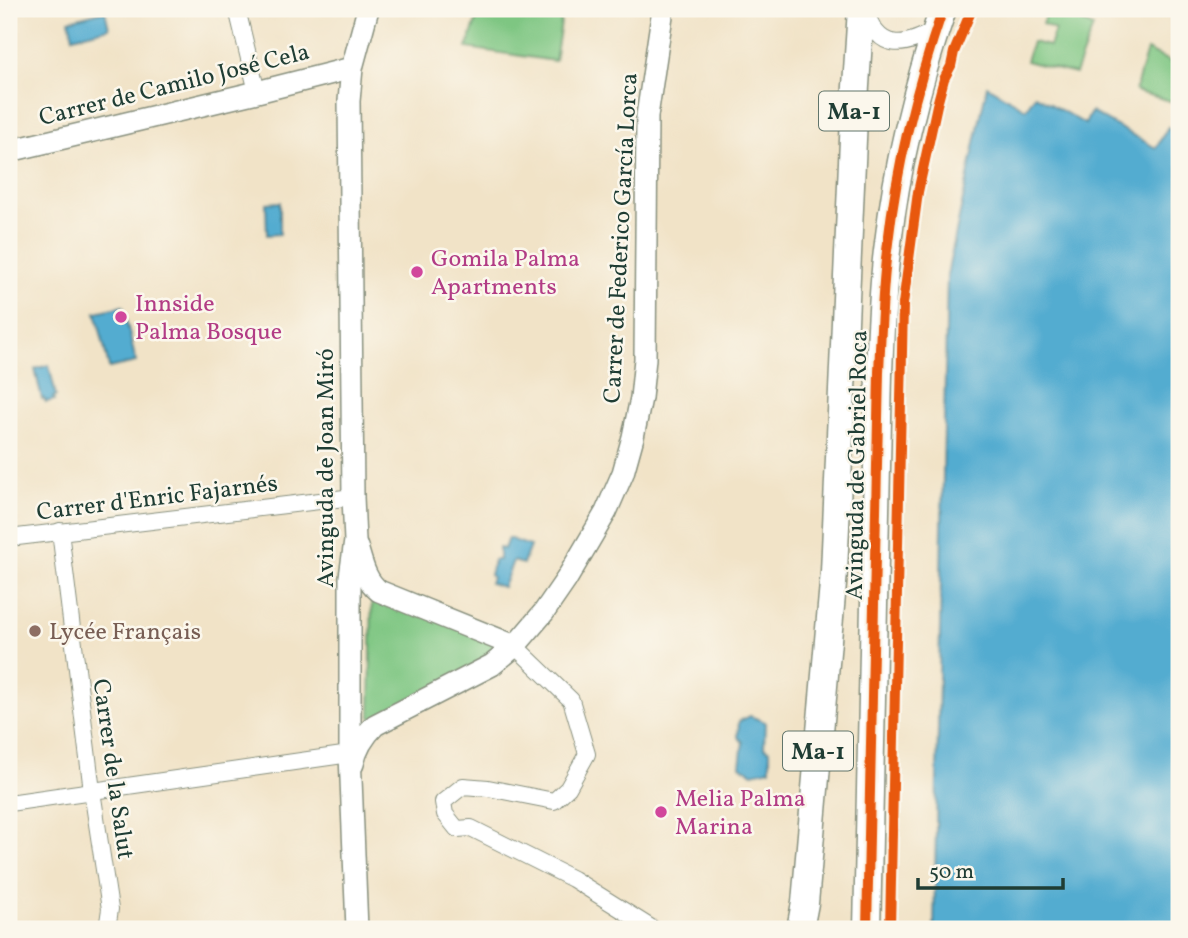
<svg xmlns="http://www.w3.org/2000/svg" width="1188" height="938" viewBox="0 0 1188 938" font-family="Vollkorn,serif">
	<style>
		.green { fill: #7ec682; stroke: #4e825b; stroke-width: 2 }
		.water { fill: #53acd0; stroke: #397482; stroke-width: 2 }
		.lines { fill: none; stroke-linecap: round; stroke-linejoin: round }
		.minor-casing { stroke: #88907e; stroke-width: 18 }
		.tertiary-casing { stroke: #88907e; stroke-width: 24 }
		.trunk-casing { stroke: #88907e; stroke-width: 29 }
		.minor { stroke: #fff; stroke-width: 16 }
		.tertiary { stroke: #fff; stroke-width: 21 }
		.trunk { stroke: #fff; stroke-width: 26 }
		.cycleway-casing { stroke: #fbf7ec; stroke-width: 15 }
		.cycleway { stroke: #e8590c; stroke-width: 10 }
		.hotel-dot { fill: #d1479c; stroke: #fbf7ec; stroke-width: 2.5 }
		.education-dot { fill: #8d6e63; stroke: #fbf7ec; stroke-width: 2.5 }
		.labels { text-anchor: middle; stroke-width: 5; stroke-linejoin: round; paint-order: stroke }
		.shield { fill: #fbf7ec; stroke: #61756b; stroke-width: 2 }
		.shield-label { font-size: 23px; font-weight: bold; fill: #1f3d34 }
		.street-label { font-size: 24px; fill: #1f3d34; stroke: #fbf7ec }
		.hotel-label { font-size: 24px; fill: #b23c85; stroke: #fbf7ec; text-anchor: start }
		.education-label { font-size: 24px; fill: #785e54; stroke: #fbf7ec; text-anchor: start }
	</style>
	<rect width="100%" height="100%" fill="#fbf7ec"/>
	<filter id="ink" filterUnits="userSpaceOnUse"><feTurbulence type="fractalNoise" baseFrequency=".0143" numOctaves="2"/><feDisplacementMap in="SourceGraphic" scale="14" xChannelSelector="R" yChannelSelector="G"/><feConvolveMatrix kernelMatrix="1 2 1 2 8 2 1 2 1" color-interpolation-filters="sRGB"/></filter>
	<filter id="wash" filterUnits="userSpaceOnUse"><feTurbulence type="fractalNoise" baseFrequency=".00686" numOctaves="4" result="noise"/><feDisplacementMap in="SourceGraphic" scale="28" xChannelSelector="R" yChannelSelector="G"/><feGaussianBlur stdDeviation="1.57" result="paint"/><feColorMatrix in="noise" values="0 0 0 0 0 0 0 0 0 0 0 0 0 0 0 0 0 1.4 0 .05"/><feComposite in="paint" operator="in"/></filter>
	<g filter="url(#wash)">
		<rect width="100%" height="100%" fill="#f1e3c7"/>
		<g class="green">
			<polygon points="480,9 563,9 555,61 467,48"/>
			<polygon points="1048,9 1056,9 1093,27 1075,74 1026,61 1032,42 1049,46 1055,30 1042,24"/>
			<polygon points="1147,50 1179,66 1179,86 1174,102 1135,91"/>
			<polygon points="372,586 515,646 375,725 370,714"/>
		</g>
		<g class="water">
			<polygon points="105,11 109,28 73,37 69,20"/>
			<polygon points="987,86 1026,109 1035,95 1085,124 1091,112 1156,148 1168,127 1179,134 1179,929 934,929 947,275"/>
			<polygon points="280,202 280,234 267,235 266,203"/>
			<polygon points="123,306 136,362 109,368 96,312"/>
			<polygon points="49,365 56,396 53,397 54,400 46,402 44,399 42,399 35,369"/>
			<polygon points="508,538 530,546 523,564 513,561 503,587 490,583 492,577 490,575 494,560 499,560 499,548 504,549"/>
			<polygon points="750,716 765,722 764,747 770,751 770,769 753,773 740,766 743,742 738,737 739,721"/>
		</g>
	</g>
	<g filter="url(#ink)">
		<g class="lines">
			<defs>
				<g id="minor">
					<polyline points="237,9 257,92"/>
					<path d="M866 11C878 52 905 48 936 29"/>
					<polyline points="60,531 92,791 110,909 107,929"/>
					<polyline points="9,538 353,497"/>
					<polyline points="515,646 571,700 587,754 568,788 554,801 488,788 463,786 443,802 445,814 457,829 471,828 573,879 653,929"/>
					<polyline points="9,803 350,754"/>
				</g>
				<g id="tertiary">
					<polyline points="9,151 257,92 352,68"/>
					<path d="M357 547C362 563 365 580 379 591L515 646"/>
					<path d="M353 764C356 749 364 736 375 725L492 665 515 646 544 612 566 580 606 512 623 473 633 437 641 398 645 359 647 116 663 9"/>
					<polyline points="357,929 350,754 350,577 355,541 353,497 349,101 352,68 368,9"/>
				</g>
				<g id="trunk">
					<polyline points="800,929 805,903 834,572 854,117 861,9"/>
					<path d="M867 929 879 372C881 329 882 286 888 243 897 163 917 85 943 9"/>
				</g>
			</defs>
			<use href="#minor" class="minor-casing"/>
			<use href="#tertiary" class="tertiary-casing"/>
			<use href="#trunk" class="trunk-casing"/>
			<use href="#minor" class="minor"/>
			<use href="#tertiary" class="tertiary"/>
			<use href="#trunk" class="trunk"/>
			<defs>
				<g id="cycleway">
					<path d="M867 929 879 372C881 329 882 286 888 243 897 163 917 85 943 9"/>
					<polyline points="890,929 903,304 918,192 937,105 944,79 951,66 954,52 972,9"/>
				</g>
			</defs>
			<use href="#cycleway" class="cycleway-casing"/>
			<use href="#cycleway" class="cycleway"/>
		</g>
	</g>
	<g class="hotel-dot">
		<circle cx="417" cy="272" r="7"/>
		<circle cx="121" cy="317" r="7"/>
		<circle cx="661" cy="812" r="7"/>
	</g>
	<circle class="education-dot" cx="35" cy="631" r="7"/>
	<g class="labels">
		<g class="shield">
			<rect x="819" y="91.5" width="70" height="39" rx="5"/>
			<rect x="783" y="731.5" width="70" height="39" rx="5"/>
		</g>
		<g class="shield-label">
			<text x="854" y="119">Ma-1</text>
			<text x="818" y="759">Ma-1</text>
		</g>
		<g class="street-label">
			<text transform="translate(174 84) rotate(-14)" y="8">Carrer de Camilo José Cela</text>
			<text transform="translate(620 238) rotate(-87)" y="8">Carrer de Federico García Lorca</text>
			<text transform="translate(856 465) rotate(-89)" y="8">Avinguda de Gabriel Roca</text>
			<text transform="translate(325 468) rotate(-90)" y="8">Avinguda de Joan Miró</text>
			<text transform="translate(157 497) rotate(-7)" y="8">Carrer d'Enric Fajarnés</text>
			<text transform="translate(114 769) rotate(82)" y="8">Carrer de la Salut</text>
		</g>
		<g class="hotel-label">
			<text x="431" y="266">Gomila Palma<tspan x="431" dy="28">Apartments</tspan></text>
			<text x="135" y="311">Innside<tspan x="135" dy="28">Palma Bosque</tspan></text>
			<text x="675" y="806">Melia Palma<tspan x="675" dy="28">Marina</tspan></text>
		</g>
		<g class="education-label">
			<text x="49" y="639">Lycée Français</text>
		</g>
	</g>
	<rect width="1188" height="938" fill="none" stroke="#fbf7ec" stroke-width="35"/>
	<path d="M918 878v10h145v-10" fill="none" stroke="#1f3d34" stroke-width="3.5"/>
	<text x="929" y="878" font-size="21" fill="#1f3d34" stroke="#fbf7ec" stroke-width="5" paint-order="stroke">50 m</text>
</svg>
